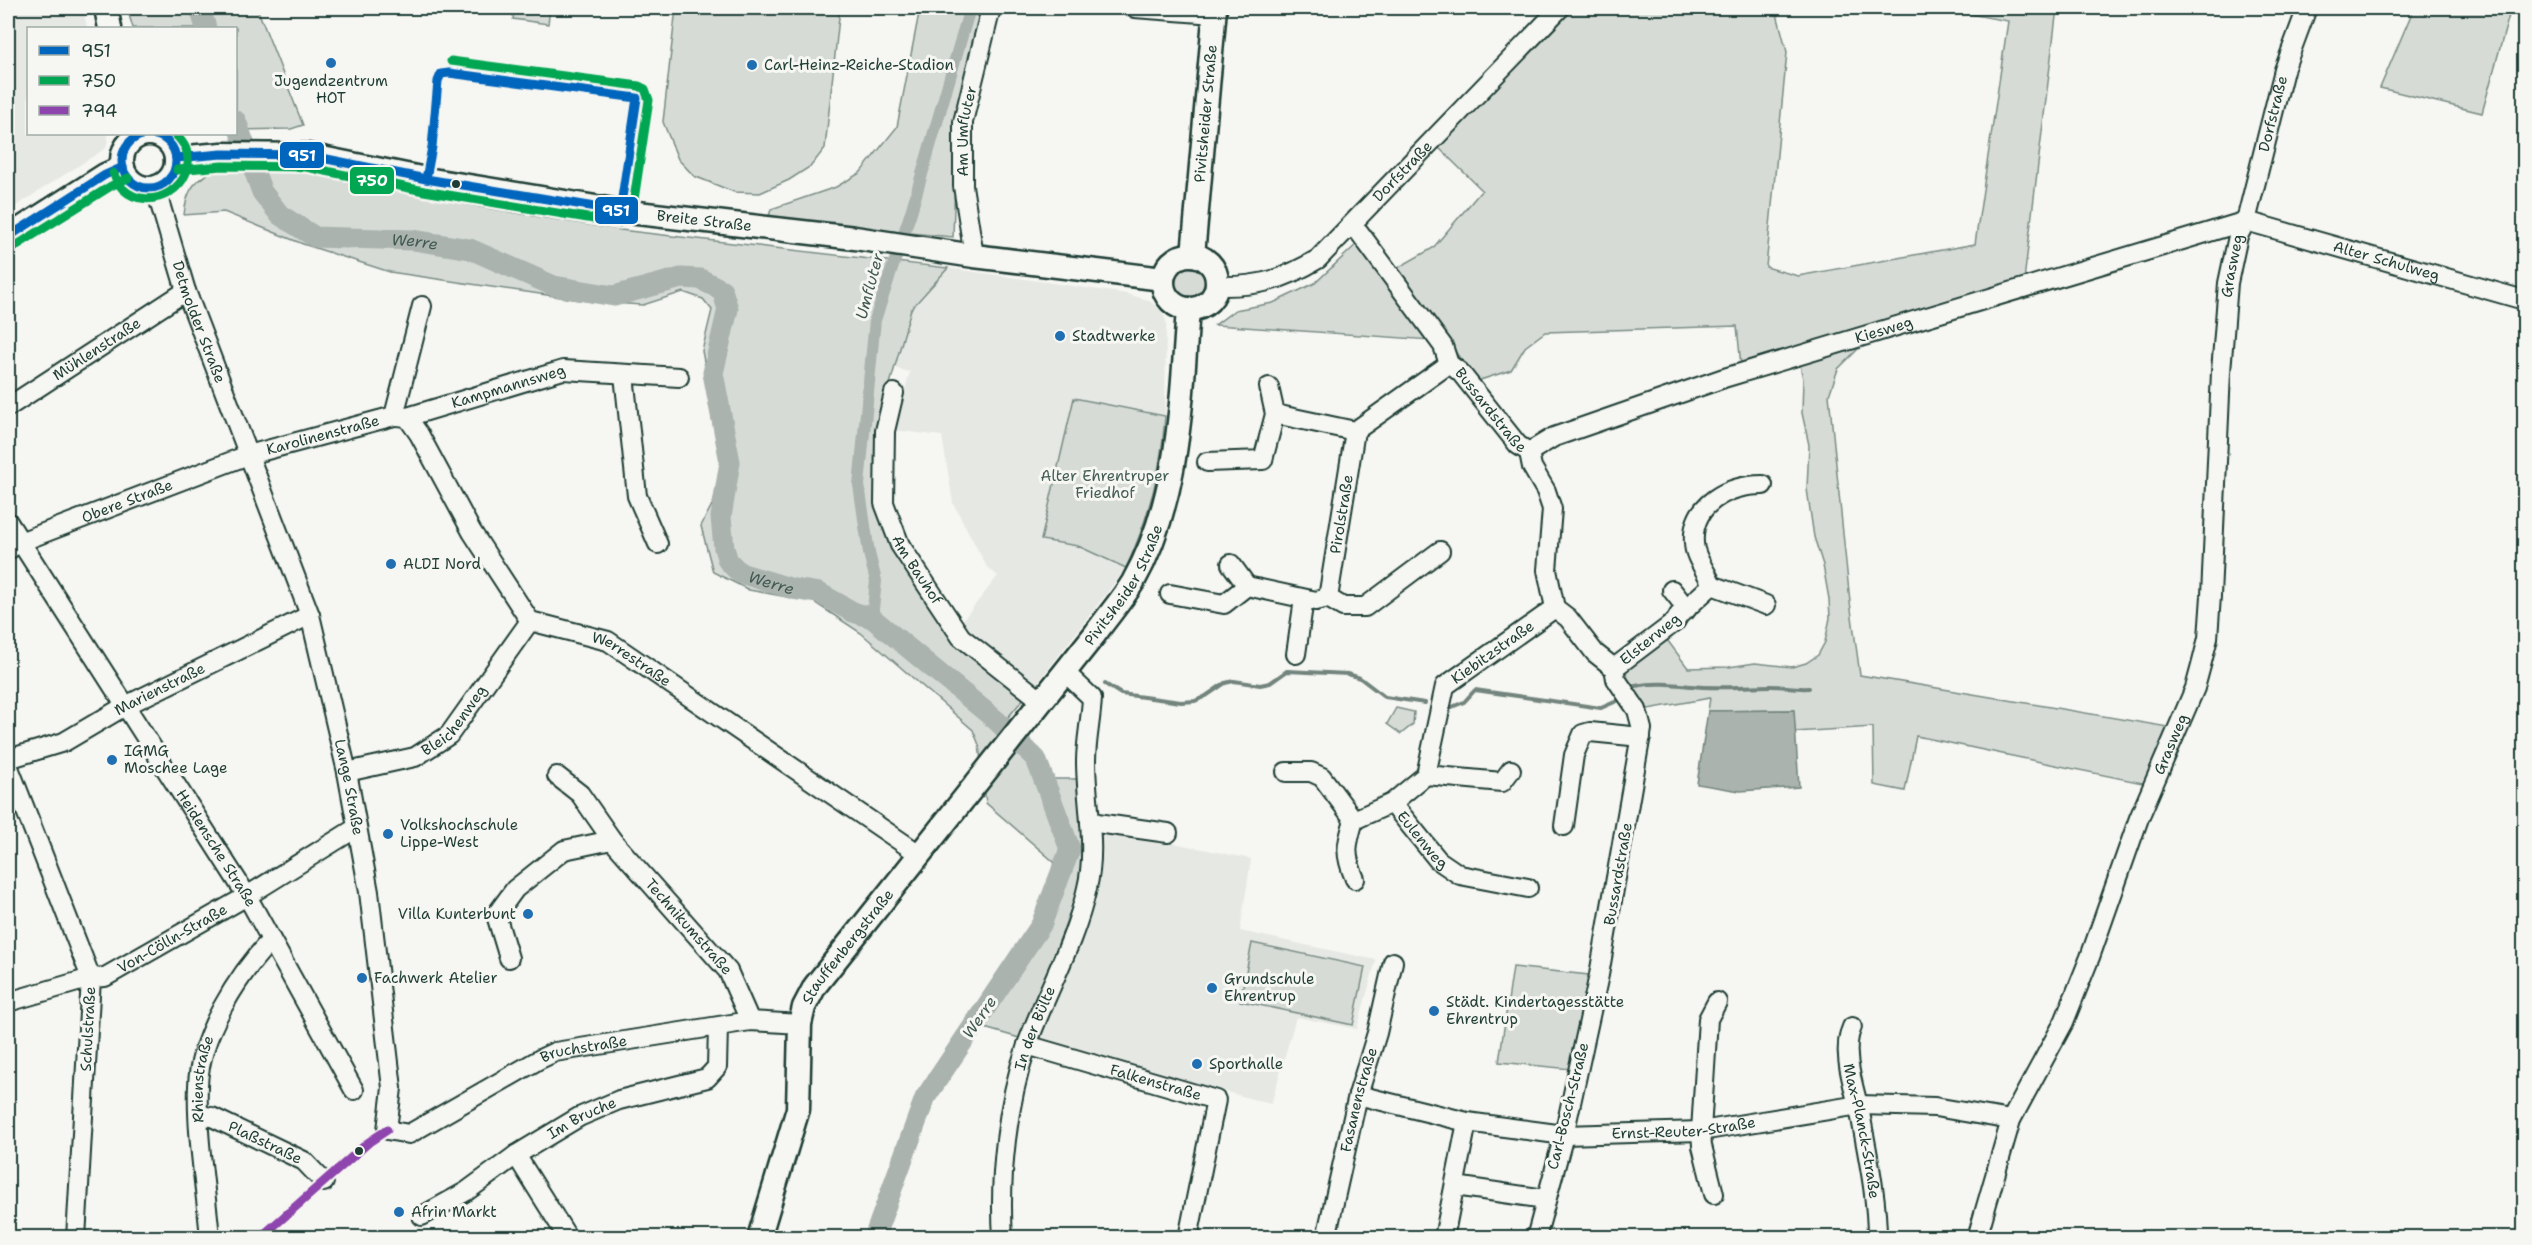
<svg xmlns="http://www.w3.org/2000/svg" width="2532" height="1245" viewBox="0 0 2532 1245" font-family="'Shantell Sans',sans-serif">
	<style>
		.built { fill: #e6e8e4 }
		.green { fill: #d6dbd6; stroke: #7a8c85; stroke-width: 1.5 }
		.water { fill: #aab3ae; stroke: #72847d; stroke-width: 1.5 }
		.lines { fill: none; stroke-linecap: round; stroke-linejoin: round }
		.stream { stroke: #72847d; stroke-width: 4 }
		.canal { stroke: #aab3ae; stroke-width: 12 }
		.river { stroke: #aab3ae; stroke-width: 21 }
		.minor-casing { stroke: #1f3d34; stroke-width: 22 }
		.major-casing { stroke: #1f3d34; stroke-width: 27 }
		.minor { stroke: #f6f6f2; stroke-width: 18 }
		.major { stroke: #f6f6f2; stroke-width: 22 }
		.bus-1-casing { stroke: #f6f6f2; stroke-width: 14 }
		.bus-2-casing { stroke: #f6f6f2; stroke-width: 14 }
		.bus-3-casing { stroke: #f6f6f2; stroke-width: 14 }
		.bus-1 { stroke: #0065bd; stroke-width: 9 }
		.bus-2 { stroke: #00a651; stroke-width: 9 }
		.bus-3 { stroke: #8e44ad; stroke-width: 9 }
		.poi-dot { fill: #1f6fb2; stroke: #f6f6f2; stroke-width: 2 }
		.bus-dot { fill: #1f3d34; stroke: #f6f6f2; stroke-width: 2 }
		.labels { text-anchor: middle; stroke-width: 6; stroke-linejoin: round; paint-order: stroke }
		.poi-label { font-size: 15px; fill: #1f3d34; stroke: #f6f6f2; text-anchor: start }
		.street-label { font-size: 15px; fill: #1f3d34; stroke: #f6f6f2 }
		.park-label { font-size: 15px; fill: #445d54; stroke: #f6f6f2 }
		.water-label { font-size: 16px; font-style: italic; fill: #425a52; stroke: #f6f6f2 }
		.line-badge { stroke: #f6f6f2; stroke-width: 2 }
		.badge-label { font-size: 16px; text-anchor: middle; font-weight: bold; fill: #fff }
	</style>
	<rect width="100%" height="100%" fill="#f6f6f2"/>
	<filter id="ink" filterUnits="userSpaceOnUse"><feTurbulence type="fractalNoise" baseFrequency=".0167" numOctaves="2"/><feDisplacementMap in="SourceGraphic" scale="12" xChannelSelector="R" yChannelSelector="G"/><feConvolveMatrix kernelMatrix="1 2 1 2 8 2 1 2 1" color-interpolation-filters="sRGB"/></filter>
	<g filter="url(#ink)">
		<g class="built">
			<polygon points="8,8 83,8 87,28 28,28 28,134 107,134 108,139 106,148 8,211"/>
			<polygon points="948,268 1127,294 1148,300 1160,309 1166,320 1165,416 1074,399 1078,546 1126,568 1035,686 959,625 998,576 987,567 953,503 942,436 894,430 910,372 894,368 911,309"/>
			<polygon points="1100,828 1251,859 1240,931 1376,960 1357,1029 1296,1017 1271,1104 1035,1040 1094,900 1099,868"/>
		</g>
		<g class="green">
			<polygon points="127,8 257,8 303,125 291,129 236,130 236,28 133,28"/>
			<polygon points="514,8 550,8 548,24 513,19"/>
			<polygon points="676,8 840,8 825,148 811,166 789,180 760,193 734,192 694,176 678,159 663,122"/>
			<polygon points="920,8 985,8 957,121 953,237 768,220 771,209 836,187 860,173 897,127"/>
			<polygon points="1572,8 1762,8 1777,14 1787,52 1766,267 1798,276 1975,244 2008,21 1937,8 2057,8 2024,280 1741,366 1737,326 1545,332 1525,347 1511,370 1477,381 1394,270 1433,248 1482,190 1437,146"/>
			<polygon points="2414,8 2511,8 2482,113 2380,88"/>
			<path d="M283 167 480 207 620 230 948 268 911 309 878 427 897 557 1025 697 999 728 1035 759 1043 779H1079L1086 868 1023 1039 974 1025 1040 925 1054 862 986 803 979 745 973 730 861 633 814 602 749 590 713 572 701 526 714 501 723 460 702 351 712 310 703 299 683 292 643 305 594 302 390 272 303 244 224 212 184 215C186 195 191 183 209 173Z"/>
			<polygon points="1359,242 1431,340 1215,325 1235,310 1273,303 1315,283"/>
			<circle cx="1190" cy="282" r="17"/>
			<path d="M1866 341 1838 369 1829 395 1850 602 1860 675 2174 728 2147 784 1916 736 1905 791 1874 785 1873 727 1795 732 1793 710 1708 711 1710 698 1648 709C1640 697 1622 682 1627 667L1665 637 1688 668 1729 667 1755 663 1792 667 1806 663 1818 655 1825 642 1830 618 1829 599 1823 565 1814 537 1807 489 1809 445 1802 413 1803 379 1799 360Z"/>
			<path d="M1074 398 1165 416C1162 469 1148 520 1126 568L1078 546 1041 540Z"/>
			<polygon points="1396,708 1414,712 1413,724 1401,734 1387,724"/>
			<polygon points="1252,943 1365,967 1353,1025 1240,1001"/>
			<polygon points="1513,967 1589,975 1571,1069 1499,1062"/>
		</g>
		<polygon class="water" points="1794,710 1799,787 1740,791 1697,784 1708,711"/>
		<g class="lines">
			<g class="stream">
				<polyline points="1105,684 1121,694 1181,702 1195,701 1206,696 1225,683 1234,681 1260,685 1270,683 1287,671 1348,674 1360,678 1385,697 1425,703"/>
				<path d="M1635 686C1654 682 1672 684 1691 686 1717 689 1745 686 1771 686 1784 686 1796 689 1809 688"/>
				<polyline points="1452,707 1464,702 1475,690 1601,708 1617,701"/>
			</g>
			<polyline class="canal" points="872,618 876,581 869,553 859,485 875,320 911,212 970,8"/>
			<g class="river">
				<polyline points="200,8 206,28"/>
				<path id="s1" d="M236 121 262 192 280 215 315 237 413 240 470 249 554 286 614 296 681 278 700 279 722 290 728 309 713 373 730 462 721 517 724 548 728 561 740 573 793 589 819 593 853 612 872 618 997 721 1036 759 1070 849 1041 925 925 1098 874 1238"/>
			</g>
			<defs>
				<g id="minor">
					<polyline points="1135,8 1214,14"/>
					<path id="s2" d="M155 187 186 291 310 615 347 772 369 892 392 1088 387 1130 409 1134 540 1059 555 1052 750 1021 800 1024"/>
					<path id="s3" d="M2246 221 2524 300"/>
					<path id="s4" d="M1350 226 1359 232 1443 346 1449 364 1460 372 1518 445 1529 452 1532 467 1546 491 1552 509 1547 570 1555 608 1568 618 1595 653 1614 668 1616 679 1637 710 1642 729 1599 975 1564 1135 1536 1238"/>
					<path id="s5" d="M974 256 963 186V122L991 8"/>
					<path id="s6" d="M1217 286C1258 287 1283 280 1318 259L1560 8"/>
					<polyline points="624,375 637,496 658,544"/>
					<path id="s7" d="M894 393 885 431 884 503 900 545 961 637 1043 702"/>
					<path id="s8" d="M8 407 186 291"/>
					<polyline points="1275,414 1355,431"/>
					<path id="s9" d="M397 416 407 417 563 370 679 377"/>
					<path id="s10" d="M407 417 419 434 472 532 530 621 608 641 919 854"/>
					<path id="s11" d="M1529 452 1554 437 1724 378 2246 221"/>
					<polyline points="1207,462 1263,460 1275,414 1269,387"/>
					<path id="s12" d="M8 522 247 896 354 1090"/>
					<path id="s13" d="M8 550 20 542 248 455 394 416 422 306"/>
					<path id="s14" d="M1440 551 1365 607H1343L1328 598 1355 431 1449 364"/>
					<polyline points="1231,564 1247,586"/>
					<path d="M1712 585C1707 572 1694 557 1694 543 1691 503 1729 485 1763 485"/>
					<polyline points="1672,590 1687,609"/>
					<polyline points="1170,594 1224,604 1247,586 1316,601 1328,598"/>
					<polyline points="1296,654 1304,599"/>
					<polyline points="1614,668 1675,622 1679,615 1712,585 1766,605"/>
					<path id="s15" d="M8 759 64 742 125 706 310 615"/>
					<polyline points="8,765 91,978 76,1238"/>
					<path id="s16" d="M347 772 415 757 449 735 530 621"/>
					<polyline points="1286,772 1311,772 1322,777 1354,820"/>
					<polyline points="1426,775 1502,782 1511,770"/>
					<path id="s17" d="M557 776 580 794 612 840 728 971 750 1021"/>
					<path id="s18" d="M1392 803 1438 860 1460 875 1528 888"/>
					<polyline points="1090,822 1168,833"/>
					<polyline points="1564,826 1574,755 1583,734 1590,732 1641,737"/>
					<path id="s19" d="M1355 879C1344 854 1346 846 1354 820L1392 803 1426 775 1445 686 1555 608"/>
					<polyline points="509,958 496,915 515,889 564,850 612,840"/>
					<path id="s20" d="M8 1002 91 978 105 977 247 896 356 828"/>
					<path id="s21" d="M1852 1027C1840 1053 1856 1092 1861 1118 1868 1157 1877 1197 1877 1238"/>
					<path id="s22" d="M1027 1045 1216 1100 1188 1238"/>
					<path id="s23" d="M1358 1095 1467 1122 1564 1135 1701 1131 1859 1105 1935 1107 2011 1120"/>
					<path id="s24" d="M199 1115 212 1117 304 1161 324 1182"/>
					<polyline points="516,1155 568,1238"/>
					<polyline points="1455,1186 1545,1199"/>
					<polyline points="1714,1194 1702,1146 1701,1131 1708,1019 1717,1002"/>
					<path id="s25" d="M422 1216 467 1191 516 1155 579 1117 619 1100 707 1078 717 1067 718 1027"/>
					<path id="s26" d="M210 1238C206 1190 196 1133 198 1086 199 1036 238 975 271 940"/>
					<path id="s27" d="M1003 1238C999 1176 1007 1103 1027 1045 1046 992 1075 943 1087 888 1097 847 1086 803 1086 761 1086 741 1091 719 1092 698L1072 679 1063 674"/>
					<path id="s28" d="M1326 1238 1358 1095 1377 1033 1393 962"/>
					<polyline points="1444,1238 1467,1122"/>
					<path id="s29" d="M1977 1238 2011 1120 2064 1022 2090 957 2139 818 2195 688 2202 662 2208 638 2211 596 2221 372 2228 283 2238 236 2246 221 2284 70 2307 8"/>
				</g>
				<g id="major">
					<polyline points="106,8 110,28"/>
					<circle cx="149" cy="161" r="27"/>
					<path id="s30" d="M176 158 222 154 307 155 426 179 620 211 855 238 974 256 1163 279"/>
					<polyline points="8,237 105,175 123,167"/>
					<path id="s31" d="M1193 255 1215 8"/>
					<circle cx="1190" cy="282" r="27"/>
					<path id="s32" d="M759 1238 798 1109 800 1024 804 1007 815 986 1095 634C1107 617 1122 600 1133 582 1180 499 1181 401 1188 309"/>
				</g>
			</defs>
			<use href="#minor" class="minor-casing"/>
			<use href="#major" class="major-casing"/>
			<use href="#minor" class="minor"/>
			<use href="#major" class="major"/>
			<defs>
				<g id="bus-1">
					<polygon points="449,73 637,98 620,211 426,179 432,147 438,81 441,74"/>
					<circle cx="149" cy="161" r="27"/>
					<polyline points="176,158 222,154 307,155 426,179"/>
					<polyline points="8,237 105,175 123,167"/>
				</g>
				<g id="bus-2">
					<polyline points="177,170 222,166 306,167 424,191 618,223 629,219 632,213 649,100 645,89 639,86 451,61"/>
					<path d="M113 173C116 178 119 185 123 189 150 215 199 185 186 149 184 144 179 138 175 134"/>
					<polyline points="14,247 111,186 128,178"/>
				</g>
				<polyline id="bus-3" points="260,1238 369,1142 387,1130"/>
			</defs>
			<use href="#bus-1" class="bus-1-casing"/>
			<use href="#bus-2" class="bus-2-casing"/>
			<use href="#bus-3" class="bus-3-casing"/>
			<use href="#bus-1" class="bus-1"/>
			<use href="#bus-2" class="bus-2"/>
			<use href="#bus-3" class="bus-3"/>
		</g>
	</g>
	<g class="poi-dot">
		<circle cx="331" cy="63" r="6"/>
		<circle cx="752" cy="65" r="6"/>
		<circle cx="1060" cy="336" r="6"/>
		<circle cx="391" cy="564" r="6"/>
		<circle cx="112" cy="760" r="6"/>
		<circle cx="388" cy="834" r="6"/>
		<circle cx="528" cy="914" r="6"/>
		<circle cx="362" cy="978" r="6"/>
		<circle cx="1212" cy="988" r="6"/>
		<circle cx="1434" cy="1011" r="6"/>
		<circle cx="1197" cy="1064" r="6"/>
		<circle cx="399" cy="1212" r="6"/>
	</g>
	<g class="bus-dot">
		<circle cx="456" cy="184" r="5"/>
		<circle cx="359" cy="1151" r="5"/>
	</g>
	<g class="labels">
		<g class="poi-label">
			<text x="764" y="70">Carl-Heinz-Reiche-Stadion</text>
			<text x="331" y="86" text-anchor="middle">Jugendzentrum<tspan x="331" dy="17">HOT</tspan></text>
			<text x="1072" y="341">Stadtwerke</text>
			<text x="403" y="569">ALDI Nord</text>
			<text x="124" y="756">IGMG<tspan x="124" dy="17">Moschee Lage</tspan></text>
			<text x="400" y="830">Volkshochschule<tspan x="400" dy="17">Lippe-West</tspan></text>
			<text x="516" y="919" text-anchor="end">Villa Kunterbunt</text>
			<text x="374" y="983">Fachwerk Atelier</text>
			<text x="1224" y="984">Grundschule<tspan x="1224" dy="17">Ehrentrup</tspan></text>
			<text x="1446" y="1007">Städt. Kindertagesstätte<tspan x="1446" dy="17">Ehrentrup</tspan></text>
			<text x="1209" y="1069">Sporthalle</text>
			<text x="411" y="1217">Afrin Markt</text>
		</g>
		<g class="street-label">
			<text dy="5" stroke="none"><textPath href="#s31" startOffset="142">Pivitsheider Straße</textPath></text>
			<text dy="5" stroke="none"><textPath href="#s29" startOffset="1176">Dorfstraße</textPath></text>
			<text dy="5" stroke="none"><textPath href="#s5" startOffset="126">Am Umfluter</textPath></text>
			<text dy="5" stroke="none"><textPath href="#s6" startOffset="228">Dorfstraße</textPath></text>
			<text dy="5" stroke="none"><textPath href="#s30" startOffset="534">Breite Straße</textPath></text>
			<text dy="5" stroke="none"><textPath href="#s3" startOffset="146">Alter Schulweg</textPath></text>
			<text dy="5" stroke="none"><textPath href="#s29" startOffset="1018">Grasweg</textPath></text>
			<text dy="5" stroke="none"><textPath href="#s2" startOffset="142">Detmolder Straße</textPath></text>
			<text dy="5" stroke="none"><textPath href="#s11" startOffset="376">Kiesweg</textPath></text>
			<text dy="5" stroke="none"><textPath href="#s8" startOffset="106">Mühlenstraße</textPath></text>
			<text dy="5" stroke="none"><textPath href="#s9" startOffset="116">Kampmannsweg</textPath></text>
			<text dy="5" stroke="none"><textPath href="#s4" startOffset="234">Bussardstraße</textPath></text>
			<text dy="5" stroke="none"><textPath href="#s13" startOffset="336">Karolinenstraße</textPath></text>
			<text dy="5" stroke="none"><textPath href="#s13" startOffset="129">Obere Straße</textPath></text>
			<text dy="5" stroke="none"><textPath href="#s14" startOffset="218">Pirolstraße</textPath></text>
			<text dy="5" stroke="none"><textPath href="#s7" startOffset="186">Am Bauhof</textPath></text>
			<text dy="5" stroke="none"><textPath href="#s32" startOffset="768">Pivitsheider Straße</textPath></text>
			<text transform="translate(1650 639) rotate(-39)" y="5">Elsterweg</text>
			<text dy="5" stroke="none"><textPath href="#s19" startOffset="296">Kiebitzstraße</textPath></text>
			<text dy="5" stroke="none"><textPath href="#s10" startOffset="348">Werrestraße</textPath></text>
			<text dy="5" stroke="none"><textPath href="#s15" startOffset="168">Marienstraße</textPath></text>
			<text dy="5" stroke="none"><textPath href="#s16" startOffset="124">Bleichenweg</textPath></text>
			<text dy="5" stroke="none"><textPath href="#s29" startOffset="532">Grasweg</textPath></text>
			<text dy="5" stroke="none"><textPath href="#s2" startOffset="632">Lange Straße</textPath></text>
			<text dy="5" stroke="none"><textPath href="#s18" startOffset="48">Eulenweg</textPath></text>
			<text dy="5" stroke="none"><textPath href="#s12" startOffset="387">Heidensche Straße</textPath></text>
			<text transform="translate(1618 874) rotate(-80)" y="5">Bussardstraße</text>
			<text dy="5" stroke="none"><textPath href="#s17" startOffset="201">Technikumstraße</textPath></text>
			<text dy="5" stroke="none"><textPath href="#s20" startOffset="178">Von-Cölln-Straße</textPath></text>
			<text dy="5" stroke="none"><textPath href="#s32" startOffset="312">Stauffenbergstraße</textPath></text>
			<text dy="5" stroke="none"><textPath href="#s27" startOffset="214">In der Bülte</textPath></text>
			<text transform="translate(88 1029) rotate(-87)" y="5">Schulstraße</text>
			<text dy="5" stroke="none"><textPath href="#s2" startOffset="1197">Bruchstraße</textPath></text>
			<text dy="5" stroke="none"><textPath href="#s26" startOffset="160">Rhienstraße</textPath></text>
			<text dy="5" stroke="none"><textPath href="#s22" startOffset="134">Falkenstraße</textPath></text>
			<text dy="5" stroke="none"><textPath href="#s28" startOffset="142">Fasanenstraße</textPath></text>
			<text transform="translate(1568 1106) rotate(-76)" y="5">Carl-Bosch-Straße</text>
			<text dy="5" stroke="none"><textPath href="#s25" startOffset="188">Im Bruche</textPath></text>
			<text dy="5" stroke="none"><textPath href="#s23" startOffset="330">Ernst-Reuter-Straße</textPath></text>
			<text dy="5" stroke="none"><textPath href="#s21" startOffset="106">Max-Planck-Straße</textPath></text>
			<text dy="5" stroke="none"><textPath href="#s24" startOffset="72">Plaßstraße</textPath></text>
		</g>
		<g class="park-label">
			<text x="1105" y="481">Alter Ehrentruper<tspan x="1105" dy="17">Friedhof</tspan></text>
		</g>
		<g class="water-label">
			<text dy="6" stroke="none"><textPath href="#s1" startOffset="246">Werre</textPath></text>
			<text transform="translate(869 286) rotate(-75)" y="6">Umfluter</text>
			<text dy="6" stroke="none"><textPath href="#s1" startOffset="894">Werre</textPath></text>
			<text transform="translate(979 1017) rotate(-56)" y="6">Werre</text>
		</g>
	</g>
	<g class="line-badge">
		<rect x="279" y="141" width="46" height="28" rx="6" fill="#0065bd"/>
		<rect x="349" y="166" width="46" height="29" rx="6" fill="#00a651"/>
		<rect x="594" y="196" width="45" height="29" rx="6" fill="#0065bd"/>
	</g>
	<g class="badge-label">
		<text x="302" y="161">951</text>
		<text x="372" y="186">750</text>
		<text x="616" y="216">951</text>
	</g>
	<rect width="2532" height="1245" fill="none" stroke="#f6f6f2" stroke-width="30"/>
	<rect x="15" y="15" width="2502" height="1215" fill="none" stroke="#1f3d34" stroke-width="2" filter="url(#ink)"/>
	<rect x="27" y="27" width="210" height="108" fill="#f6f6f2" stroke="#a0aca6" stroke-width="1.5"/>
	<rect x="39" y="46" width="30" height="9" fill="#0065bd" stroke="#a0aca6" stroke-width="1.5"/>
	<text x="81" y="57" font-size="18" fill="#1f3d34">951</text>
	<rect x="39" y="76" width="30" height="9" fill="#00a651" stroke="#a0aca6" stroke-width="1.5"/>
	<text x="81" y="87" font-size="18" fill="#1f3d34">750</text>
	<rect x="39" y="106" width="30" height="9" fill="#8e44ad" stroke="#a0aca6" stroke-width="1.5"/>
	<text x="81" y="117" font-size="18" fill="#1f3d34">794</text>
</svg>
